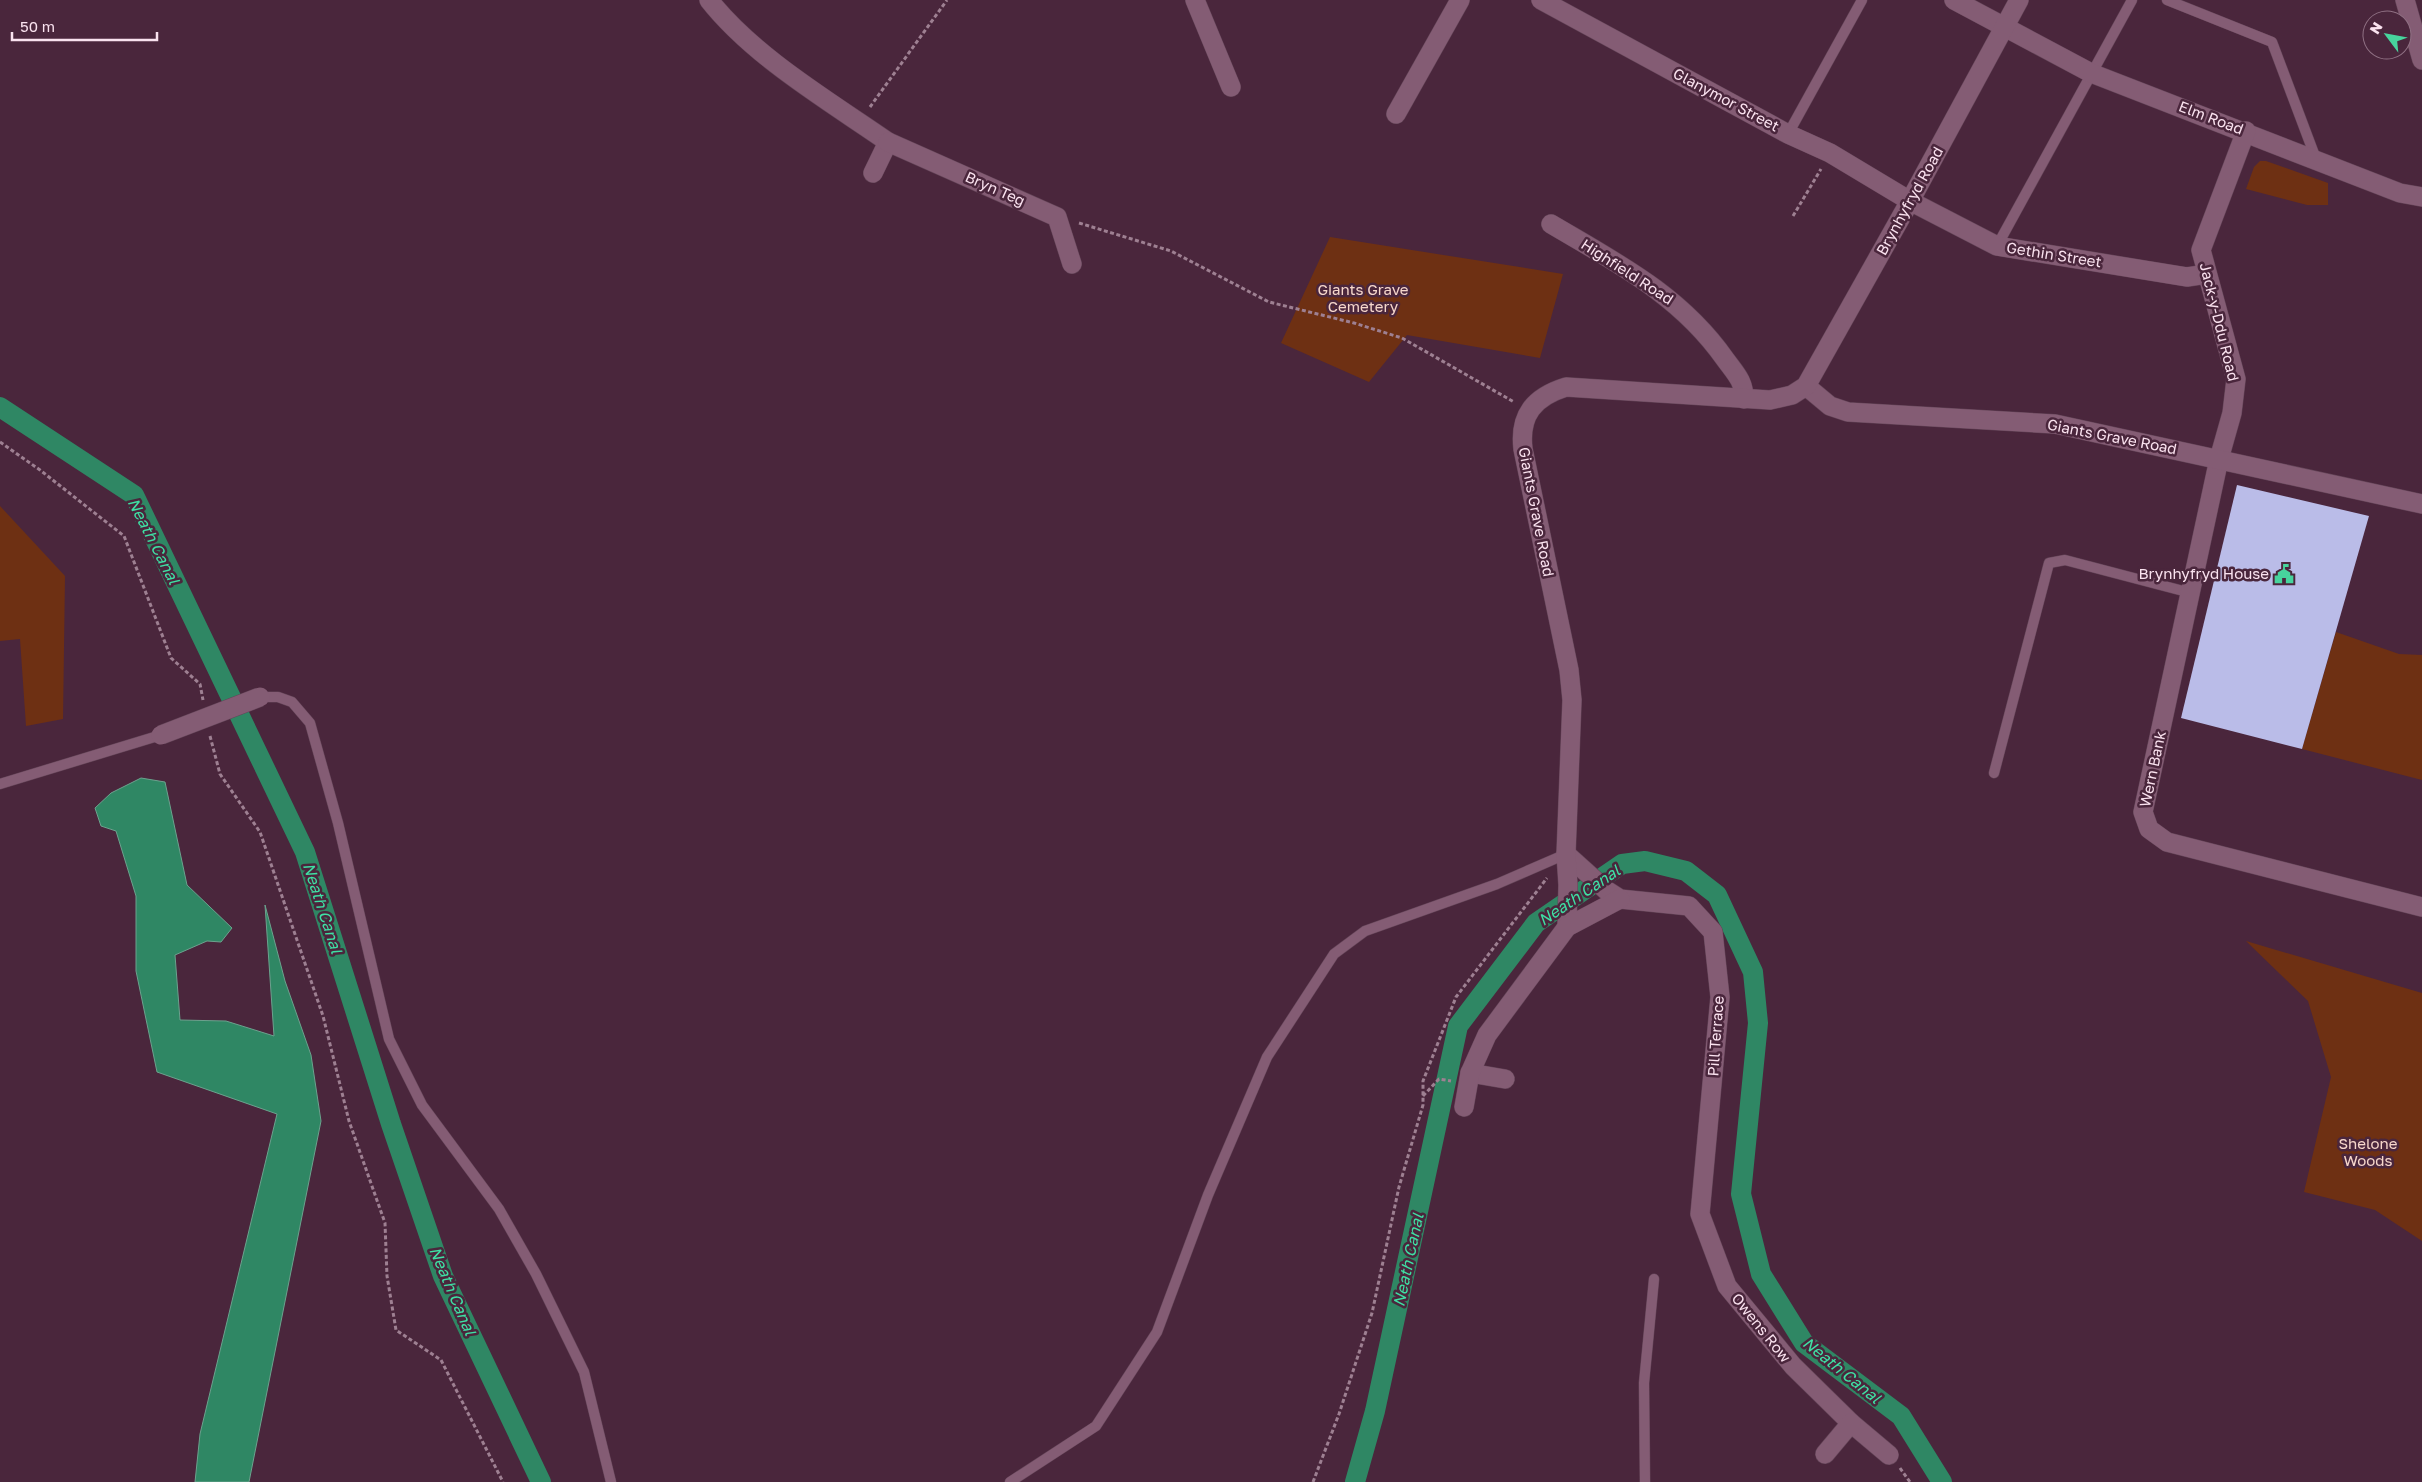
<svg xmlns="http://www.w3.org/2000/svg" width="2422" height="1482" viewBox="0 0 2422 1482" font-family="'Golos Text',sans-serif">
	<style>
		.green { fill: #6e3013 }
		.water { fill: #2f8764; stroke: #6ca28e }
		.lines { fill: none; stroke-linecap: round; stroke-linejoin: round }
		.canal { stroke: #2f8764; stroke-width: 20 }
		.building { fill: #babce8 }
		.service-casing { stroke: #644558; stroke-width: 11 }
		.minor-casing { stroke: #644558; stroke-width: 20 }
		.path { stroke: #9e8092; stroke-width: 3; stroke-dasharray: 4 2.5; stroke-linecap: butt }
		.service { stroke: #845c74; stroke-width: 10 }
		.minor { stroke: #845c74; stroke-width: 19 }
		.minor-bridge-casing { stroke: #644558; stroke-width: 20; stroke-linecap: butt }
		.minor-bridge { stroke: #845c74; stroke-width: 19 }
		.labels { text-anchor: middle; stroke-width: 5; stroke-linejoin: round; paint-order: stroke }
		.street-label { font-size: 15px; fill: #fae2ef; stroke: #4a263c }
		.park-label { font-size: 15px; fill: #f7d7cb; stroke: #4a263c }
		.poi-label { font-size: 15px; fill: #fae2ef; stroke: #4a263c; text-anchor: end }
		.water-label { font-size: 16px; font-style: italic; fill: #3fe0a4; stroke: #4a263c }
	</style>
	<rect width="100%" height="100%" fill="#4a263c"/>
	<g class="green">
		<polygon points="2260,161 2266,161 2328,183 2328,205 2307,205 2246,189 2254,167"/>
		<polygon points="1330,237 1563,274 1540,358 1407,335 1369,382 1281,343"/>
		<polygon points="0,506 65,576 63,719 26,726 20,639 0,641"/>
		<polygon points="2336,632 2399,654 2422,655 2422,780 2302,749"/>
		<polygon points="2246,941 2422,993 2422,1241 2375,1210 2304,1192 2331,1077 2308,1001"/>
	</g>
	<polygon class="water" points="141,778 165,782 187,885 232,928 221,942 207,941 175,955 180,1020 226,1021 274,1036 265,905 285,981 311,1055 321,1121 249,1482 195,1482 200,1434 277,1114 157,1072 136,971 136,896 116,831 101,826 95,808 111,793"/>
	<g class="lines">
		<g class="canal">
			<polyline points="0,407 134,495 305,852 391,1124 443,1276 541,1482"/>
			<polyline points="1355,1482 1375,1411 1458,1026 1536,923 1622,864 1645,861 1686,871 1717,895 1753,972 1758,1023 1741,1194 1761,1274 1804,1343 1901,1416 1942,1482"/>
		</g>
	</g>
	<polygon class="building" points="2237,485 2369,516 2302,749 2181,718"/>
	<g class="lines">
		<defs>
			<g id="service">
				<polyline points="2167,0 2272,42 2316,159"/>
				<polyline points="1788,134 1862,0"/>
				<polyline points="1997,246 2132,0"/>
				<polyline points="260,697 278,697 292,702 310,723 338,823 389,1039 422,1105 499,1209 536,1274 584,1372 611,1482"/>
				<polyline points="1994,773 2049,563 2065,560 2191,593"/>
				<polyline points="0,784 161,735"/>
				<polyline points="1010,1482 1096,1426 1157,1332 1208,1195 1267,1057 1334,954 1365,931 1497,884 1566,854"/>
				<polyline points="1645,1482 1644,1383 1654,1279"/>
			</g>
			<g id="minor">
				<path d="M709 0C754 57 829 101 888 142L873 173"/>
				<polyline points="1195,0 1231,87"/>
				<polyline points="1541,0 1788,134 1830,153 1910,201 1997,246 2187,277 2207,274"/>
				<polyline points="1954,0 2091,73 2400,193 2422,197"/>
				<polyline points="2405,0 2422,60"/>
				<polyline points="1396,114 1460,0"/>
				<polyline points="2246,131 2201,250 2236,379 2232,413 2219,459 2143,812 2149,829 2167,842 2422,907"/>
				<polyline points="888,142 1057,217 1072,264"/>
				<path d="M1551 224C1617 263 1680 295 1725 359 1736 374 1744 381 1744 399"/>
				<polyline points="1806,386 1830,406 1848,412 2055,424 2422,504"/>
				<polyline points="1566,854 1606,890 1620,899 1689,906 1713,932 1720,997 1700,1214 1727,1286 1793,1366 1851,1423 1889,1455"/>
				<path d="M1567 927 1568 885 1566 854 1572 700 1569 670 1523 449C1519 415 1534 397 1566 387L1770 400 1792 395 1806 386 1910 201 2019 0"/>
				<polyline points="1470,1073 1505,1079"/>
				<polyline points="1464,1107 1470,1073 1487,1035 1567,927 1620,899"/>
				<polyline points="1825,1454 1851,1423"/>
			</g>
		</defs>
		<use href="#service" class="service-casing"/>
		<use href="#minor" class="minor-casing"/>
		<g class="path">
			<polyline points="870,107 947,0"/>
			<polyline points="1793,216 1821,169"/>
			<polyline points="1079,223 1171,251 1269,302 1354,323 1402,338 1514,402"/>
			<polyline points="0,442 40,470 124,536 171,658 200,684 203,700"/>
			<polyline points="210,736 220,774 260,832 323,1016 349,1121 385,1223 387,1276 396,1330 441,1360 503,1482"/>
			<polyline points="1423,1096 1439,1079 1451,1081"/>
			<polyline points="1900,1468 1910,1482"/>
			<polyline points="1313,1482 1339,1414 1372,1313 1399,1187 1423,1105 1423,1081 1456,997 1547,878"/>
		</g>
		<use href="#service" class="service"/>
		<use href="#minor" class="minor"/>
		<defs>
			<polyline id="minor-bridge" points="161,735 260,697"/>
		</defs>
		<use href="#minor-bridge" class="minor-bridge-casing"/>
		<use href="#minor-bridge" class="minor-bridge"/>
	</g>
	<defs>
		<symbol id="civic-bare" viewBox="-9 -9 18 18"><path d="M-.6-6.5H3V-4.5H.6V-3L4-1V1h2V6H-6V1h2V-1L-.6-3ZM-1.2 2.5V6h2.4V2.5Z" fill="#47d49d" stroke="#4a263c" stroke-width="2.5" paint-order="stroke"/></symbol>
	</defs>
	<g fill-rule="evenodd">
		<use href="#civic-bare" x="2270" y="560" width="28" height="28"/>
	</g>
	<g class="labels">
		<g class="street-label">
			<text transform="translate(1726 100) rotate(28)" y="5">Glanymor Street</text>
			<text transform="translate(2211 118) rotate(21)" y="5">Elm Road</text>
			<text transform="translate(995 189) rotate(24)" y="5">Bryn Teg</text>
			<text transform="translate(1910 201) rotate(-61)" y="5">Brynhyfryd Road</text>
			<text transform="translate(2054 255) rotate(9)" y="5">Gethin Street</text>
			<text transform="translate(1627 272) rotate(33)" y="5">Highfield Road</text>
			<text transform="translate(2219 322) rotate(76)" y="5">Jack-y-Ddu Road</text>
			<text transform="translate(2112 437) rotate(11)" y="5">Giants Grave Road</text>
			<text transform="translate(1536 512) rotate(79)" y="5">Giants Grave Road</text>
			<text transform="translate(2153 769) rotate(-78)" y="5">Wern Bank</text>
			<text transform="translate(1716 1036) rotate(-86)" y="5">Pill Terrace</text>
			<text transform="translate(1761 1328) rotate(51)" y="5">Owens Row</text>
		</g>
		<g class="park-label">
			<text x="1363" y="295">Giants Grave<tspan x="1363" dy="17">Cemetery</tspan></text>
			<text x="2368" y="1149">Shelone<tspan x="2368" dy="17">Woods</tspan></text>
		</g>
		<g class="poi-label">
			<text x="2269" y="579">Brynhyfryd House</text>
		</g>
		<g class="water-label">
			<text transform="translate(154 541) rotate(63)" y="6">Neath Canal</text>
			<text transform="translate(1579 895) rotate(-34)" y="6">Neath Canal</text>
			<text transform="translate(323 908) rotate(72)" y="6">Neath Canal</text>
			<text transform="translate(1408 1260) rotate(-78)" y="6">Neath Canal</text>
			<text transform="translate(453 1291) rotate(67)" y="6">Neath Canal</text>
			<text transform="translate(1842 1370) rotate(39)" y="6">Neath Canal</text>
		</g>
	</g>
	<g transform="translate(2387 35) rotate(302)"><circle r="24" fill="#4a263c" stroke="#907184"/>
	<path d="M0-4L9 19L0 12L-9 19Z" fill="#47d49d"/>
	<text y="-8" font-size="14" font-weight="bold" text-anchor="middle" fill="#fae2ef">N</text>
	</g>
	<path d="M12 32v8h145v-8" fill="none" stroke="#fae2ef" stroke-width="2.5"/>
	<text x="20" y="32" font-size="15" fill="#fae2ef" stroke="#4a263c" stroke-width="4" paint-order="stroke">50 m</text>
</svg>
